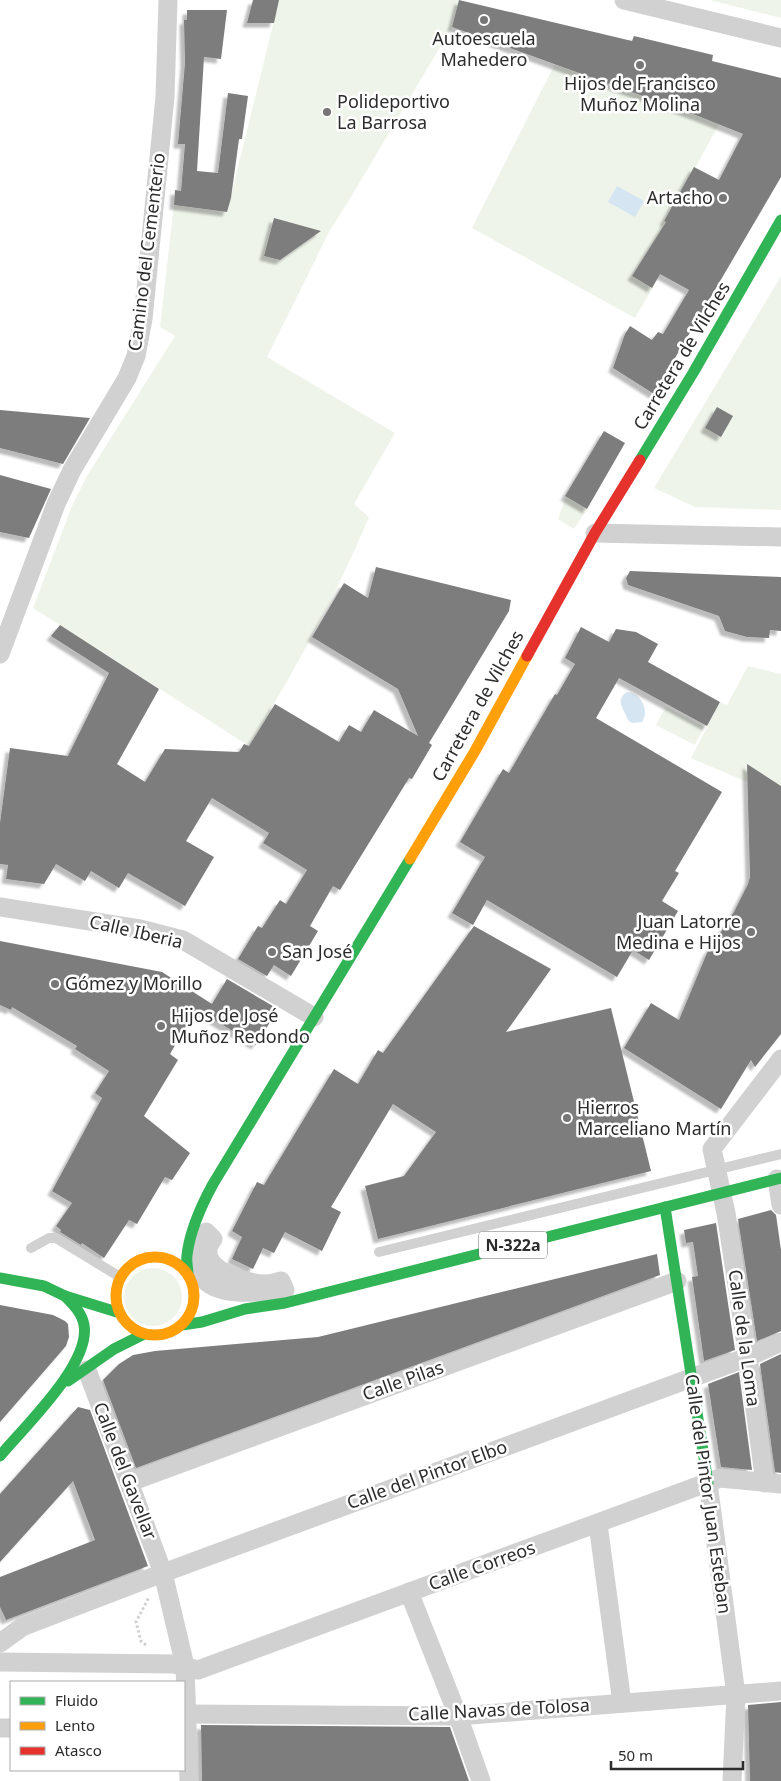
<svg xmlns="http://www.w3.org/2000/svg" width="781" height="1781" viewBox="0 0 781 1781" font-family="'Noto Sans',sans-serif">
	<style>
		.green { fill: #eff4ea }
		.water { fill: #d5e5f2 }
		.building { fill: #7d7d7d; filter: url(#shadow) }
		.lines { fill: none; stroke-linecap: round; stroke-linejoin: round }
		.path { stroke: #d1d1d1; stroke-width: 3; stroke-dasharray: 2.5 2.5; stroke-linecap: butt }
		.lane { stroke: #d1d1d1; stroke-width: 10 }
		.street { stroke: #d1d1d1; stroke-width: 19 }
		.fast { stroke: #30b455; stroke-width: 11 }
		.slow { stroke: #ff9f0a; stroke-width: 11 }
		.jam { stroke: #e5322d; stroke-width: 11 }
		.poi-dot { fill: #767676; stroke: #fff; stroke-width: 2 }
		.labels { text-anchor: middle; stroke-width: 5; stroke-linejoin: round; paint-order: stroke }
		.shield { fill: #fff; stroke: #6b6b6b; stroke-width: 1 }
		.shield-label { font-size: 16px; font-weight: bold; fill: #2c2c2c }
		.poi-label { font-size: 18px; fill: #2c2c2c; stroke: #fff; text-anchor: start }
		.street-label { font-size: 18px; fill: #2c2c2c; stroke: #fff }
	</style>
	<defs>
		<filter id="shadow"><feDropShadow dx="-4.5" dy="4.5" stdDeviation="1" flood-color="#0004"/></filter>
	</defs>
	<rect width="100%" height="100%" fill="#fff"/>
	<g class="green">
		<path d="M279 0H459L452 27 351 197 329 232 267 357 395 433 354 504 369 517C336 596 293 673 249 746L33 608 72 506 87 476 175 336 160 327 174 205 227 212Z"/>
		<polygon points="710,0 781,0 781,18"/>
		<polygon points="555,64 719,124 681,194 685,233 635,318 472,228"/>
		<polygon points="781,276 781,510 695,507 654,488"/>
		<polygon points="566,497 587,509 574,529 558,519"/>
		<polygon points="748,666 781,674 781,786 747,765 747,782 691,758 720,702 727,705"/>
		<polygon points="666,707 704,727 695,745 656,725"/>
		<circle cx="153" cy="1297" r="29"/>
	</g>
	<g class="water">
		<polygon points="617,186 644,201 635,217 608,202"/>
		<path d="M627 692C641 692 650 711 642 722L632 723C627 720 627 718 625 713 621 706 617 698 627 692Z"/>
	</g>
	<g class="building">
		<polygon points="253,0 279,0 274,23 247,23"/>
		<polygon points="459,0 632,41 634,36 659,42 713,55 712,61 781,78 781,177 654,394 613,368 625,334 630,326 652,340 658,332 663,334 689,290 660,274 652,288 632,276 666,222 664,221 694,167 719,180 743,134 698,116 452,27"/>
		<polygon points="187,10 227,10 221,59 204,57 197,171 218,173 228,93 248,96 242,139 239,139 231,198 227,212 174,205 175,190 181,191 185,144 178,144 185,63 184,20 187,20"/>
		<polygon points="274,218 321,231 280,260 264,256"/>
		<polygon points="717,407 733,416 721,437 705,428"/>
		<polygon points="0,410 90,418 63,464 0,448"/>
		<polygon points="604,431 625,443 587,509 565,496"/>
		<polygon points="0,475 51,489 29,538 0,532"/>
		<polygon points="376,567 511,600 509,611 429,743 432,745 412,779 409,778 340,890 333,886 310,926 318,931 291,976 274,965 267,976 238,959 258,926 262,928 280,900 286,904 307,870 263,843 269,833 212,798 186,841 214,857 185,906 128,873 119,888 91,871 85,881 56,864 44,884 6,879 8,865 0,864 0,823 10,748 68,756 109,673 51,636 60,625 159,689 117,764 145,782 165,749 239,752 244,744 249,746 275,704 339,742 349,725 361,732 374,710 418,736 398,689 312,637 344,583 368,598"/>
		<polygon points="630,571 781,577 781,631 770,630 769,638 747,637 725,631 719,616 628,585 626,578"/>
		<polygon points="581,627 609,642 616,629 636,632 658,644 648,662 720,702 707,726 619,678 596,718 722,792 675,871 679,873 662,901 678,911 649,960 633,950 617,977 487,900 473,925 452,913 485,857 460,842 503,769 509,773 555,694 557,695 575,664 565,658"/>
		<polygon points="747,764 781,786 781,1034 755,1067 751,1060 721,1109 624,1048 651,1003 679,1020 707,953 734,912 748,884 750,877"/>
		<polygon points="474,926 551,969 506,1032 611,1008 651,1171 378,1239 365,1186 404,1176 436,1132 393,1104 331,1207 341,1212 322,1251 285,1232 274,1253 263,1248 253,1269 232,1259 242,1237 232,1231 257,1182 264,1185 334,1069 358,1084 378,1050 383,1053"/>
		<polygon points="0,941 162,972 212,1004 227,979 278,1009 256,1045 196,1009 170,1054 178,1060 144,1116 190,1153 172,1180 165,1177 137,1224 129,1220 104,1258 82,1243 81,1245 60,1232 61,1230 56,1226 72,1203 52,1191 102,1098 95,1093 109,1071 75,1049 77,1046 12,1007 11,1010 0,1005"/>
		<polygon points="771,1210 776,1215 781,1250 781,1331 757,1341 738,1219"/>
		<polygon points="716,1223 735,1350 704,1361 692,1277 698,1276 693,1242 686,1243 684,1230"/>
		<polygon points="657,1254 660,1275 136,1468 103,1380 119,1364 133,1355 155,1351 318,1337"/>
		<polygon points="0,1305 53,1315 65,1321 68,1324 69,1337 66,1346 0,1422"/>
		<polygon points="781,1354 781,1473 775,1472 760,1364"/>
		<polygon points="739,1372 752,1470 721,1467 708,1384"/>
		<polygon points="78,1407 90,1410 148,1566 6,1620 0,1607 0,1577 95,1540 73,1481 0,1562 0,1494"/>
		<polygon points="781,1702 781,1781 750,1781 748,1705"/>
		<polygon points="201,1725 450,1727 469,1781 202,1781"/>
	</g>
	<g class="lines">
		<polyline class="path" points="146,1645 141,1641 136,1622 149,1597"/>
		<g class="lane">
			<polyline points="31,1248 49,1238 56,1238 120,1277"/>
			<polyline points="379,1252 781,1154"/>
		</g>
		<g class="street">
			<polyline points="624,0 781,38"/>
			<polyline points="595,533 781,537"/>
			<polyline points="0,654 56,504 72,470 127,378 136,356 143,319 165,97 168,0"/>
			<polyline points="0,907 140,929 183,940 314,1017"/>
			<polyline points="777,1179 781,1205"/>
			<path d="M206 1232 213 1239C211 1242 208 1247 208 1250 206 1272 249 1284 265 1284 271 1284 276 1282 281 1281L285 1290C257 1292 201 1302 196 1261 195 1250 202 1241 206 1232Z"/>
			<polyline points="87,1370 163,1573 185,1666 189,1781"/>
			<polyline points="130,1482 677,1281"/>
			<polyline points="708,1483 736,1695 732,1781"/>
			<polyline points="765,1483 748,1357 726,1213 712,1149 781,1059"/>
			<polyline points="598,1524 622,1703"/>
			<polyline points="409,1592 458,1716 481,1781"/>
			<polyline points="0,1643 22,1627 163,1573 748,1357 781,1342"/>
			<polyline points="0,1662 174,1664 198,1670 720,1478 781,1484"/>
			<polyline points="187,1714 458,1716 781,1691"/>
			<polyline points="0,1728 11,1728"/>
		</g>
		<g class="fast">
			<polyline points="640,460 693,373 781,220"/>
			<polyline points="665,1207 708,1483"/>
			<path d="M188 1275C188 1268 186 1262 187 1255 190 1230 201 1206 213 1184L410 859"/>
			<polyline points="0,1278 44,1286 65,1296 120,1313"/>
			<polyline points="182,1325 202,1322 245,1309 285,1303 781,1178"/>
			<polyline points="68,1381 114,1349 144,1334"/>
			<path d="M0 1456C24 1427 91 1364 84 1325 82 1313 73 1304 65 1296"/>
		</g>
		<g class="slow">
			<polyline points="410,859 475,751 527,656"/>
			<circle cx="155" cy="1296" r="39"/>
		</g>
		<polyline class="jam" points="527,656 595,533 640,460"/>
	</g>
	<g class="poi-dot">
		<circle cx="484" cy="20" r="5"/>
		<circle cx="640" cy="65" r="5"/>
		<circle cx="327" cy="112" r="5"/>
		<circle cx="723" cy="198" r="5"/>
		<circle cx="751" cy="932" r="5"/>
		<circle cx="272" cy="952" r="5"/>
		<circle cx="55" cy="984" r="5"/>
		<circle cx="161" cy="1026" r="5"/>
		<circle cx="567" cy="1118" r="5"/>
	</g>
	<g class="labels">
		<rect class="shield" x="479" y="1231.5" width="68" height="27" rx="4"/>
		<g class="shield-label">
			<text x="513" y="1251">N-322a</text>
		</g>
		<g class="poi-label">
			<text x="484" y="45" text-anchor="middle">Autoescuela<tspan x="484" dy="21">Mahedero</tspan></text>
			<text x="640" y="90" text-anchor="middle">Hijos de Francisco<tspan x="640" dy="21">Muñoz Molina</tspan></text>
			<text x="337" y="108">Polideportivo<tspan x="337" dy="21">La Barrosa</tspan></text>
			<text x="713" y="204" text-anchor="end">Artacho</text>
			<text x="741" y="928" text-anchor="end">Juan Latorre<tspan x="741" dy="21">Medina e Hijos</tspan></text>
			<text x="282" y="958">San José</text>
			<text x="65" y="990">Gómez y Morillo</text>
			<text x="171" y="1022">Hijos de José<tspan x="171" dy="21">Muñoz Redondo</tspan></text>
			<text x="577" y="1114">Hierros<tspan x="577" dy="21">Marceliano Martín</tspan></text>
		</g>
		<g class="street-label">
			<text transform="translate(147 252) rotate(-83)" y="6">Camino del Cementerio</text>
			<text transform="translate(682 356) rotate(-59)" y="6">Carretera de Vilches</text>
			<text transform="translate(478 706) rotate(-61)" y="6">Carretera de Vilches</text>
			<text transform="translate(136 932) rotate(13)" y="6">Calle Iberia</text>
			<text transform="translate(744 1338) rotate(82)" y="6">Calle de la Loma</text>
			<text transform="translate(403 1381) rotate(-20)" y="6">Calle Pilas</text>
			<text transform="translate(125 1471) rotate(69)" y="6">Calle del Gavellar</text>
			<text transform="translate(427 1475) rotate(-20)" y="6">Calle del Pintor Elbo</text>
			<text transform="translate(708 1494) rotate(82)" y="6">Calle del Pintor Juan Esteban</text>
			<text transform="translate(482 1566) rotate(-20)" y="6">Calle Correos</text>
			<text transform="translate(499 1710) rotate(-3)" y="6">Calle Navas de Tolosa</text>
		</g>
	</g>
	<rect x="10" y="1681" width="175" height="90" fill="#ffffff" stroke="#ababab"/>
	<rect x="20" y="1697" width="25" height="8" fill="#30b455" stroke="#ababab"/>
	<text x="55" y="1706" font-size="15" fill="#2c2c2c">Fluido</text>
	<rect x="20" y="1722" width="25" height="8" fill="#ff9f0a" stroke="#ababab"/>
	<text x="55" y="1731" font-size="15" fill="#2c2c2c">Lento</text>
	<rect x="20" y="1747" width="25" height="8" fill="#e5322d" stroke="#ababab"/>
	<text x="55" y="1756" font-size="15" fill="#2c2c2c">Atasco</text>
	<path d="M611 1761v8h132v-8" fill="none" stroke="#2c2c2c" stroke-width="2.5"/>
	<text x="618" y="1761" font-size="15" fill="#2c2c2c" stroke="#ffffff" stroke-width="4" paint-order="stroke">50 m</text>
</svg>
